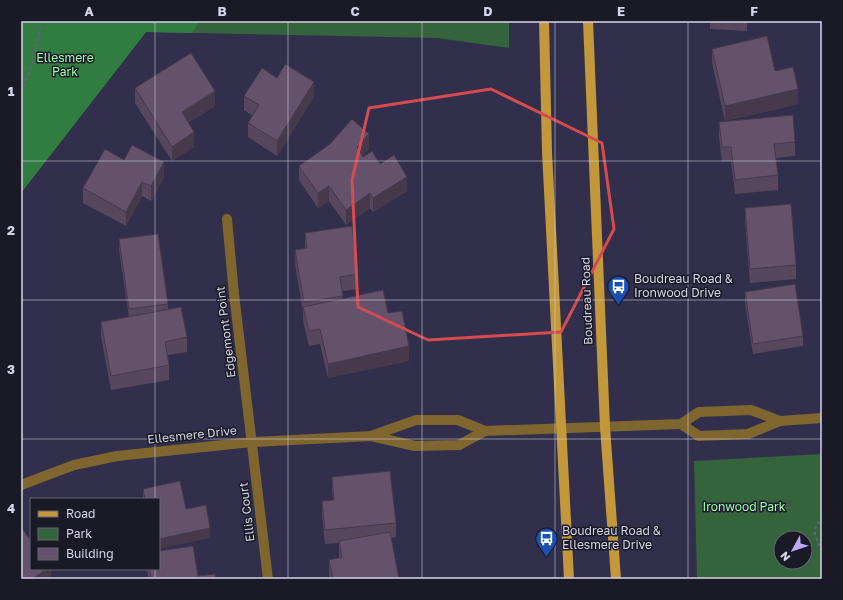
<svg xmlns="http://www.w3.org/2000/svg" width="843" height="600" viewBox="0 0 843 600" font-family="'Golos Text',sans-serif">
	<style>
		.green { fill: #34633c; fill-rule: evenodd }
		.forest { fill: #317c41 }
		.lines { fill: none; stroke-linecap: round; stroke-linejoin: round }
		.path { stroke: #63627b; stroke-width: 2.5; stroke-dasharray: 3 3; stroke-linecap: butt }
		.minor { stroke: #7f662f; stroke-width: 10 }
		.major { stroke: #c2983a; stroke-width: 10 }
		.wall { fill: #56475e }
		.shaded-wall { fill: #46394c }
		.building { fill: #64526d; stroke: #46394c }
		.marked { fill: none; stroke: #d64b4e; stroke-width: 3; stroke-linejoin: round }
		.grid { fill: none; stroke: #d5d5e7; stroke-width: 1; stroke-opacity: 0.55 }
		.labels { text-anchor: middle; stroke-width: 3; stroke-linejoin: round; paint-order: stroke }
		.park-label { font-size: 12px; fill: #9afeab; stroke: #1a1926 }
		.poi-label { font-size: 12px; fill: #d5d5e7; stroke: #1a1926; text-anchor: start }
		.street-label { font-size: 12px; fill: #d5d5e7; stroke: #1a1926 }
		.neatline { fill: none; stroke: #d5d5e7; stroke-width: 1.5 }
		.grid-label { font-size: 13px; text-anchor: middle; font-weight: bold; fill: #d5d5e7 }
	</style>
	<rect width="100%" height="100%" fill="#312f4b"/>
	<g class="green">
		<polygon points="21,21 509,21 509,48 437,38 146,32 21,193"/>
		<path d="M822 454V579H697L694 461ZM781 538H805V562H781Z"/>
	</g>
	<polygon class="forest" points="21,21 200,21 192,33 146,32 21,193"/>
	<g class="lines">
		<g class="path">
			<polyline points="21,92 32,65 42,21"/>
			<polyline points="822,516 814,531 822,553"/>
		</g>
		<g class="minor">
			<polyline points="227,219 234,294 268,579"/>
			<polyline points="681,424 699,436 748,434 780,421 822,418"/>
			<polyline points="371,436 416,420 458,420 485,431 681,424 699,412 751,410 780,421"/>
			<polyline points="21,485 74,465 117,456 252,442 371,436 415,446 459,445 485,431"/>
		</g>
		<g class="major">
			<polyline points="544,21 547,152 569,579"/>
			<polyline points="588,21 605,427 616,579"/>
		</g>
	</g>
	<g class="wall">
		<polygon points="710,21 747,21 747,31 710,29"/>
		<polygon points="712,49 775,71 798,104 725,121 712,63"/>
		<polygon points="277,78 314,97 277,156 248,137 248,123 253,116 244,110 244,96"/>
		<polygon points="135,88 215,106 188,123 194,147 172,161 135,103"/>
		<polygon points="719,122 795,142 795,156 776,158 778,175 778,190 735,194 731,161 722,162 719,137"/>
		<polygon points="369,149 362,155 363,157 380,164 407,191 373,212 370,208 346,225 329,201 318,208 299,180 299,166"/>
		<polygon points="124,160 164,177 151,201 142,196 126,226 83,203 83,188"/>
		<polygon points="745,208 796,265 796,279 750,283 745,222"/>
		<polygon points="305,233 358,274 358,289 342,291 343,299 388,313 409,361 328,378 320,344 309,346 303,321 303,312 295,264 295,250 305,248"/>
		<polygon points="119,239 168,304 168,309 187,337 187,352 168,355 169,365 169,380 111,390 101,336 101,322 129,317 119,250"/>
		<polygon points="745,292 803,336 803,346 753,354 745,303"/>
		<polygon points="332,477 396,523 396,537 391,538 399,579 330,579 329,574 329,560 339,558 339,543 325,544 322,515 322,501 333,500 332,491"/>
		<polygon points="143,489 186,509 210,538 159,499 143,499"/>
		<polygon points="147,569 159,569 198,576 216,579 148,578"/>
	</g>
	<g class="shaded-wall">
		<polygon points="314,82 314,97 277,156 277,141"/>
		<polygon points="798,89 798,104 725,121 725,106"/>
		<polygon points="215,91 215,106 182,127 182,112"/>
		<polygon points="194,132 194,147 172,161 172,147"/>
		<polygon points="369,134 369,149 357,162 357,147"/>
		<polygon points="164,162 164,177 151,201 151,186"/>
		<polygon points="407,177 407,191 373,212 373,198"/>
		<polygon points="142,182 142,196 126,226 126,212"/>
		<polygon points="329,186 329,201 318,208 318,193"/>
		<polygon points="370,193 370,208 346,225 346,210"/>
		<polygon points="409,346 409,361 328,378 328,364"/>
		<polygon points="210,528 210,538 159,549 159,539"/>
		<polygon points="46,569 51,569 51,579 33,579"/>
	</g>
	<g class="building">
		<polygon points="767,36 775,71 793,67 798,89 725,106 712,49"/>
		<polygon points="191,53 215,91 182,112 194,132 172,147 135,88"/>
		<polygon points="285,64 314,82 277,141 248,123 259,105 244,96 262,68 277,78"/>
		<polygon points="793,115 795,142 774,144 778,175 735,180 731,147 722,147 719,122"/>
		<polygon points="352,119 369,134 357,147 363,157 372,151 380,164 394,155 407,177 373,198 370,193 346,210 329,186 318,193 299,166 330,144"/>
		<polygon points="132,145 164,162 151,186 142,182 126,212 83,188 105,149 124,160"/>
		<polygon points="791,204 796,265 750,269 745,208"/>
		<polygon points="352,226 358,274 340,277 343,296 304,302 295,250 307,248 305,233"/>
		<polygon points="158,234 168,304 129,309 119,239"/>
		<polygon points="795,284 803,336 753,344 745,292"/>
		<polygon points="383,290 388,313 402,311 409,346 328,364 320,329 309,331 303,307"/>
		<polygon points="181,307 187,337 165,342 169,365 111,376 101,322"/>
		<polygon points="390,471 396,523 325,530 322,501 334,500 332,477"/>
		<polygon points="180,481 186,509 206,505 210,528 159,539 159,499 145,499 143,489"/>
		<polygon points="23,530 31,541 31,569 46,569 33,579 21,579 21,532"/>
		<polygon points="390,532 399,579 333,579 329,560 342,557 339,541"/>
		<polygon points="193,546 198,576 215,574 216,579 145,579 145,578 151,577 149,569 159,569 159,551"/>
	</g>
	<path class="marked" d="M491 89 602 143 614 229 561 332 428 340 358 307 352 180 369 108Z"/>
	<path class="grid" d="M155 21V499M288 21V579M422 21V579M555 21V579M688 21V579M21 161H822M21 300H822M21 439H822M155 569V579"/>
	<defs>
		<symbol id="bus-pin" viewBox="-11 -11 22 30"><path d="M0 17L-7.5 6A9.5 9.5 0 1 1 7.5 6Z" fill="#1a4fb4" stroke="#1a1926"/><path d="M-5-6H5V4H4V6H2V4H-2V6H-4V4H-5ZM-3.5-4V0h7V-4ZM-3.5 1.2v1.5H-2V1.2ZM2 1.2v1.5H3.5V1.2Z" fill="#fff"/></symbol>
	</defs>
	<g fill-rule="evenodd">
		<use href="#bus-pin" x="606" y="274" width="25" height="34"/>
		<use href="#bus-pin" x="534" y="526" width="25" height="34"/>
	</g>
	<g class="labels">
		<g class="park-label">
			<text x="65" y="62">Ellesmere<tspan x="65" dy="14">Park</tspan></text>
			<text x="744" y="511">Ironwood Park</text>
		</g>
		<g class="poi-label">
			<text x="634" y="283">Boudreau Road &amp;<tspan x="634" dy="14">Ironwood Drive</tspan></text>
			<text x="562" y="535">Boudreau Road &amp;<tspan x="562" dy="14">Ellesmere Drive</tspan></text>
		</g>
		<g class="street-label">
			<text transform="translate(587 301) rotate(-92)" y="4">Boudreau Road</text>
			<text transform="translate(226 332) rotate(-97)" y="4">Edgemont Point</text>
			<text transform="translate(192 435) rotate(-6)" y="4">Ellesmere Drive</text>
			<text transform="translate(247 512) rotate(-97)" y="4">Ellis Court</text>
		</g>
	</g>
	<rect width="843" height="600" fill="none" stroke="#1a1926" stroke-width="44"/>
	<rect x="30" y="498" width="130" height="72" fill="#1a1926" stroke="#656473"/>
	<rect x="38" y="511" width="20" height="6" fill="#c2983a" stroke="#656473"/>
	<text x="66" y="518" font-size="12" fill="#d5d5e7">Road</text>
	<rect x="38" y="528" width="20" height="12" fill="#34633c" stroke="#656473"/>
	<text x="66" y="538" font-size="12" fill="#d5d5e7">Park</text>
	<rect x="38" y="548" width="20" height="12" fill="#64526d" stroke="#656473"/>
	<text x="66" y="558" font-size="12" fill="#d5d5e7">Building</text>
	<g transform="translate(793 550) rotate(230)"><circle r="19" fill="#1a1926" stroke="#656473"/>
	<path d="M0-3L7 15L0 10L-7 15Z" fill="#bcaaf6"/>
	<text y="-6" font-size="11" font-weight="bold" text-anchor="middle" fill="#d5d5e7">N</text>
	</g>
	<rect x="22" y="22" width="799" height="556" class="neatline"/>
	<g class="grid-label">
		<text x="89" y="16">A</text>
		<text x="222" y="16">B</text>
		<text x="355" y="16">C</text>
		<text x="488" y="16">D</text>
		<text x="621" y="16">E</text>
		<text x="754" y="16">F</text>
		<text x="11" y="96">1</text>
		<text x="11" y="235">2</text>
		<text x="11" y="374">3</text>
		<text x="11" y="513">4</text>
	</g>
</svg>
